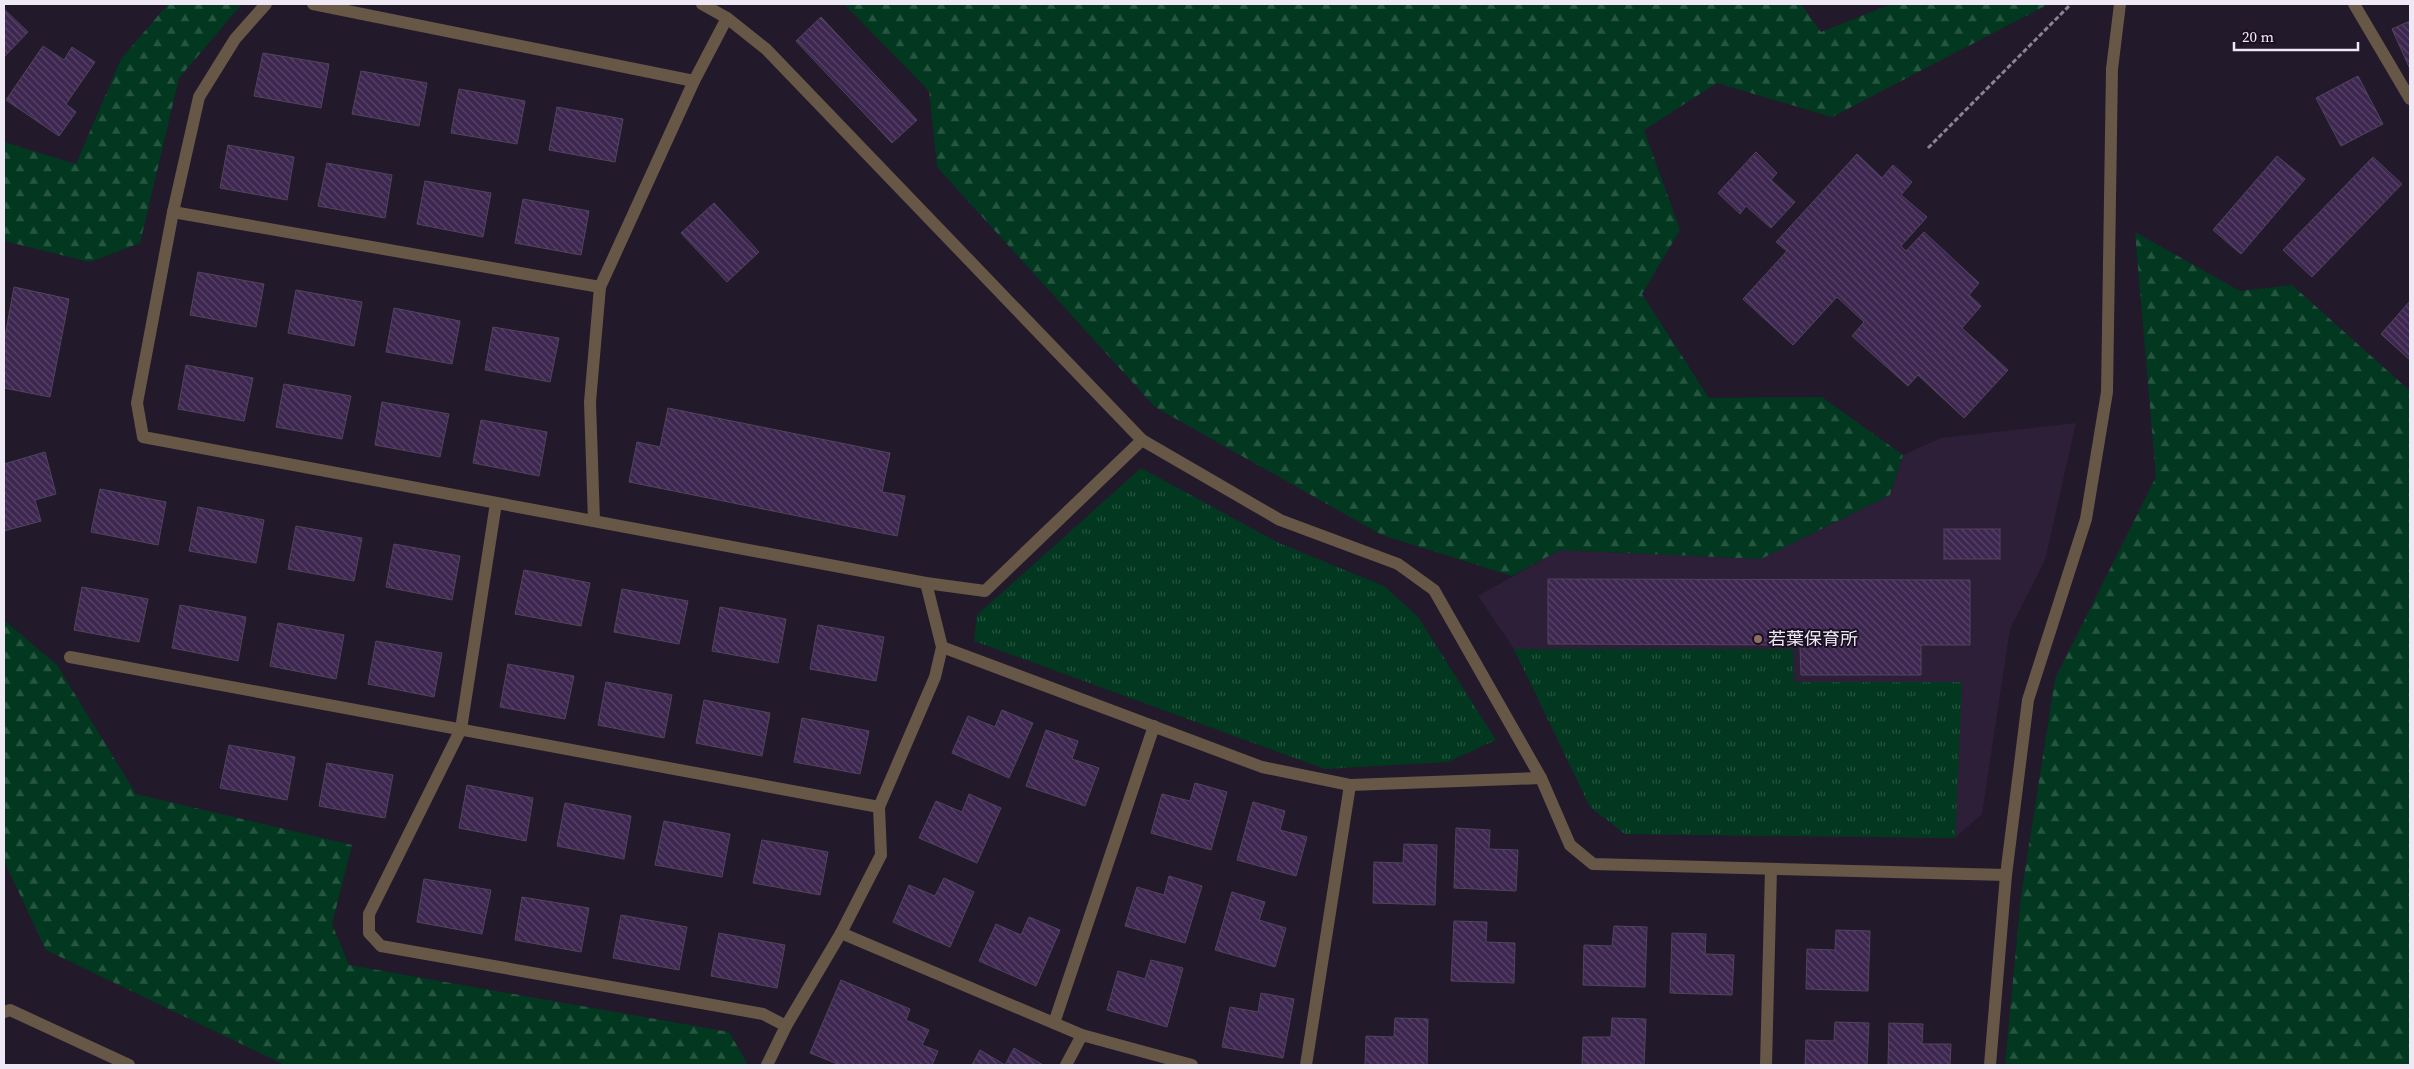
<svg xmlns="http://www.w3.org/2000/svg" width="2414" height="1069" viewBox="0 0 2414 1069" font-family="'Source Serif 4','Noto Sans JP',serif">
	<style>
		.built { fill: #2c1f37 }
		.forest { fill: url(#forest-firs) }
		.park { fill: url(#park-tufts) }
		.building { fill: url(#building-back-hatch); stroke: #50455a }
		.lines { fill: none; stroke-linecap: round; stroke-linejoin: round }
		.path { stroke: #8b8393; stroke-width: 3; stroke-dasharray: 5 2.5; stroke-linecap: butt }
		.lane { stroke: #675746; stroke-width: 12 }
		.street { stroke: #675746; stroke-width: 12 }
		.education-dot { fill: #8d6e63; stroke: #190f21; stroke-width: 2 }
		.labels { text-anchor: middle; stroke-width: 4; stroke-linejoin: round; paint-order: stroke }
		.poi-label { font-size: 18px; fill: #efe9f6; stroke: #190f21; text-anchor: start }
	</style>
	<defs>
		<pattern id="forest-firs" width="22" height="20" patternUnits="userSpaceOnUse" patternTransform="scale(1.25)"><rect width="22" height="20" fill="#01381f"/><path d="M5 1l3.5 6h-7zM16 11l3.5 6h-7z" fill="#265540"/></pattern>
		<pattern id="park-tufts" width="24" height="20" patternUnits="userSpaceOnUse" patternTransform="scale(1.25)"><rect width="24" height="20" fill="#01381f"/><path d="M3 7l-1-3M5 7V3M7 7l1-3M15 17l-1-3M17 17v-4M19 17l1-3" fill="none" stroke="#265540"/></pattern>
		<pattern id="building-back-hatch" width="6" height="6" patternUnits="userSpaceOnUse" patternTransform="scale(1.25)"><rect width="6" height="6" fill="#3d264f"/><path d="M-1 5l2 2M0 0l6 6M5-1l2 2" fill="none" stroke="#594669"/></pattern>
	</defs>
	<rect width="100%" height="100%" fill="#22192b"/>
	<polygon class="built" points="2076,423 2045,560 2010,629 1982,814 1955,838 1625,834 1590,807 1514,649 1478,596 1560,550 1761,559 1890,495 1903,455 1941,438"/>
	<g class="forest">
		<polygon points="168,4 242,4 179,78 140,243 90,262 4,241 4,142 76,164 121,59"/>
		<polygon points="844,4 1801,4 1821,32 1891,4 2049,4 1832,117 1717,83 1644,130 1680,230 1642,294 1709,398 1822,397 1903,455 1890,495 1761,559 1560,550 1512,576 1382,535 1155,407 937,167 929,91"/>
		<polygon points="2135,232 2240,291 2292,285 2410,391 2410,1065 2005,1065 2021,896 2055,679 2156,477"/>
		<polygon points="4,620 57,665 136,794 352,845 332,924 349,965 729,1032 748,1065 285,1065 46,950 4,861"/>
	</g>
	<g class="park">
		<polygon points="1141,468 1279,543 1384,586 1418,617 1496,740 1448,762 1325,769 974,641 977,615"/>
		<polygon points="1514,649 1793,649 1794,682 1962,682 1955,838 1625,834 1590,807"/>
	</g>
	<g class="building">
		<polygon points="4,9 28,32 4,57"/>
		<polygon points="821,17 917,120 892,143 796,41"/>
		<polygon points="2410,21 2410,69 2392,29"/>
		<polygon points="43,46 64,60 72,47 95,62 66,104 76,112 59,136 6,100"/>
		<polygon points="263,53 329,64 321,108 254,96"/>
		<polygon points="361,71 427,83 419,126 352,114"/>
		<polygon points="2358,76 2383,124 2341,146 2316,98"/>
		<polygon points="459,89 525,101 517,144 451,133"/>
		<polygon points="557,107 623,119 615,162 549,150"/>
		<polygon points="228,145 294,157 287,200 220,188"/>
		<polygon points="1756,152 1777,173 1771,180 1795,202 1771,228 1746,206 1740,214 1718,193"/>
		<polygon points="1857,154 1882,178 1893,165 1912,182 1901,195 1927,217 1901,246 1906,251 1924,232 1979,283 1969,295 1981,306 1962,328 2008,370 1964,418 1918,375 1908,386 1852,336 1864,322 1837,297 1793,345 1743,299 1787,251 1776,242"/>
		<polygon points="2277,156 2305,179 2241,254 2213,230"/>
		<polygon points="2373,157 2402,184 2312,277 2283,250"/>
		<polygon points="327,163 392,175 385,218 318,206"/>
		<polygon points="425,181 491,193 483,237 417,224"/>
		<polygon points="523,199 589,211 581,255 515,243"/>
		<polygon points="714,203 759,252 727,282 681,233"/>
		<polygon points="198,272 264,284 256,327 190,315"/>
		<polygon points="14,287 69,299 50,397 4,388 4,342"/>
		<polygon points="296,290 362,302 354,346 288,333"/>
		<polygon points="2410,301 2410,360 2381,334"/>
		<polygon points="394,308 460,321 452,364 386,352"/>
		<polygon points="493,327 559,338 550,382 485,370"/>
		<polygon points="186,365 253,378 244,421 178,409"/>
		<polygon points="284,384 351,396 342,439 276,427"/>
		<polygon points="382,402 449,414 440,457 375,445"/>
		<polygon points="668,408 890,453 882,492 905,496 897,536 629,482 637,442 660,447"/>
		<polygon points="481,420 547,432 539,476 473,463"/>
		<polygon points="45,452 56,494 35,500 41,521 4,531 4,464"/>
		<polygon points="100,489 166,502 158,545 91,532"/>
		<polygon points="198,507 264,520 256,563 189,551"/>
		<polygon points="296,526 362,538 354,581 288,569"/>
		<rect x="1944" y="529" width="56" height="30"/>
		<polygon points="394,544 460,556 452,600 386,587"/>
		<polygon points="524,570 590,583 581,626 515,614"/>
		<polygon points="1548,579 1970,580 1970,645 1921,645 1921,675 1801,675 1800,645 1548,644"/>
		<polygon points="82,587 148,599 139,642 74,630"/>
		<polygon points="622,589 688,601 679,644 614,632"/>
		<polygon points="180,605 246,617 238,661 172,648"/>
		<polygon points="720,607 786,619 778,663 712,651"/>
		<polygon points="278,623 344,635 336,679 270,666"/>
		<polygon points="818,625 884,637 876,681 810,669"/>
		<polygon points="376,641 442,653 434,697 368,684"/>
		<polygon points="508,664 574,676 565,719 500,707"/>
		<polygon points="606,682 672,695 664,738 598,725"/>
		<polygon points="704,700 770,713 762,756 696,743"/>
		<polygon points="1002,710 1033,723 1009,778 952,753 968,716 995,727"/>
		<polygon points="802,718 869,731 860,774 794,762"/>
		<polygon points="1046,730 1078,741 1072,759 1099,768 1085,806 1026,786"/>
		<polygon points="229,745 295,757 287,800 220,788"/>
		<polygon points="327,763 393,775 385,818 319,806"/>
		<polygon points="1195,783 1227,792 1211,850 1151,833 1162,794 1190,801"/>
		<polygon points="467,785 533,798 526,841 459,828"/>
		<polygon points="969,794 1001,808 977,863 919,838 936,801 962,812"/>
		<polygon points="1253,802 1285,811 1280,830 1307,837 1296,876 1237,860"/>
		<polygon points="565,803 631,816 624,859 557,846"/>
		<polygon points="664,821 730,834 722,877 655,865"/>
		<polygon points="1456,828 1490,830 1489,849 1518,850 1516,891 1454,888"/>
		<polygon points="762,840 828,852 820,895 753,883"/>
		<polygon points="1404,844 1437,845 1435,905 1373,903 1374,862 1403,863"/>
		<polygon points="1169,876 1202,886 1185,943 1125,926 1137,887 1164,895"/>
		<polygon points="944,878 974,892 950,947 893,922 909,885 935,896"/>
		<polygon points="424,879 491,890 482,934 417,922"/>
		<polygon points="1232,892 1265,902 1259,920 1286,928 1275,967 1215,950"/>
		<polygon points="522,897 589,908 581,952 515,940"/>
		<polygon points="621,915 687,927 679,970 613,958"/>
		<polygon points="1029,917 1060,930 1036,986 979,961 996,924 1021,935"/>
		<polygon points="1454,921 1487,922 1486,942 1515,943 1514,983 1451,981"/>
		<polygon points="1614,926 1647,927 1645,987 1583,985 1584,945 1612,946"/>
		<polygon points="1836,930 1870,931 1868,991 1806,989 1807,949 1835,950"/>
		<polygon points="719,933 785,945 777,988 711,976"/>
		<polygon points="1672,933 1706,934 1705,954 1734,955 1732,995 1670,993"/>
		<polygon points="1151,960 1183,968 1167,1027 1107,1010 1118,971 1145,979"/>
		<polygon points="841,980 910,1009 906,1020 929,1030 922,1045 938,1051 932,1065 840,1065 810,1053"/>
		<polygon points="1261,993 1294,999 1283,1058 1222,1047 1230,1007 1258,1012"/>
		<polygon points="1395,1018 1428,1019 1427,1065 1365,1065 1366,1036 1394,1037"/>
		<polygon points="1612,1018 1646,1019 1644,1065 1582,1065 1583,1037 1611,1037"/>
		<polygon points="1835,1022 1869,1023 1867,1065 1805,1065 1806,1040 1834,1041"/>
		<polygon points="1889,1023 1923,1024 1922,1044 1951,1044 1950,1065 1888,1065"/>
		<polygon points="1014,1048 1043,1065 972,1065 980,1050 1005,1065"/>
	</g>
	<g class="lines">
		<polyline class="path" points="1928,148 2071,4"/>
		<polyline class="lane" points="2354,4 2410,99"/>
		<g class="street">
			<polyline points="266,4 235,39 199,97 173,212 137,403 143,437 926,583 985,591 1142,440"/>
			<polyline points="313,4 694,81"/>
			<polyline points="702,4 727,18 766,49 1142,440 1280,520 1398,564 1434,590 1541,778 1570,845 1593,864 2006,875"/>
			<polyline points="173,212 600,287"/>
			<polyline points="496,503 461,729 369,914 369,933 381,946 763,1014 786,1026 841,933 881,855 879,807 935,677 942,647 926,583"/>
			<polyline points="594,521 590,402 600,287 694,81 727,18"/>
			<polyline points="942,647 1262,767 1350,785 1541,778"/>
			<polyline points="70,657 879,807"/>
			<polyline points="841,933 1082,1035 1192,1065"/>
			<polyline points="4,1012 10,1010 129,1065"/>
			<polyline points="1054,1023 1154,726"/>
			<polyline points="767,1065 786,1026"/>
			<polyline points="1066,1065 1082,1035"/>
			<polyline points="1306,1065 1350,785"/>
			<polyline points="1766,1065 1771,869"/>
			<polyline points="1990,1065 2006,875 2028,700 2086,519 2107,392 2112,69 2120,4"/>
		</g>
	</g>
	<circle class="education-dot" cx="1758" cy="639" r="5"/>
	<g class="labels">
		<g class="poi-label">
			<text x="1768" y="645">若葉保育所</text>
		</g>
	</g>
	<rect width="2414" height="1069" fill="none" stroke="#efe9f6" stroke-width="10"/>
	<path d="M2234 42v8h124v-8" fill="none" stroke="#efe9f6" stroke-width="2.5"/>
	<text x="2242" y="42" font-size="15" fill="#efe9f6" stroke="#190f21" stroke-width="4" paint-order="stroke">20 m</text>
</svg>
